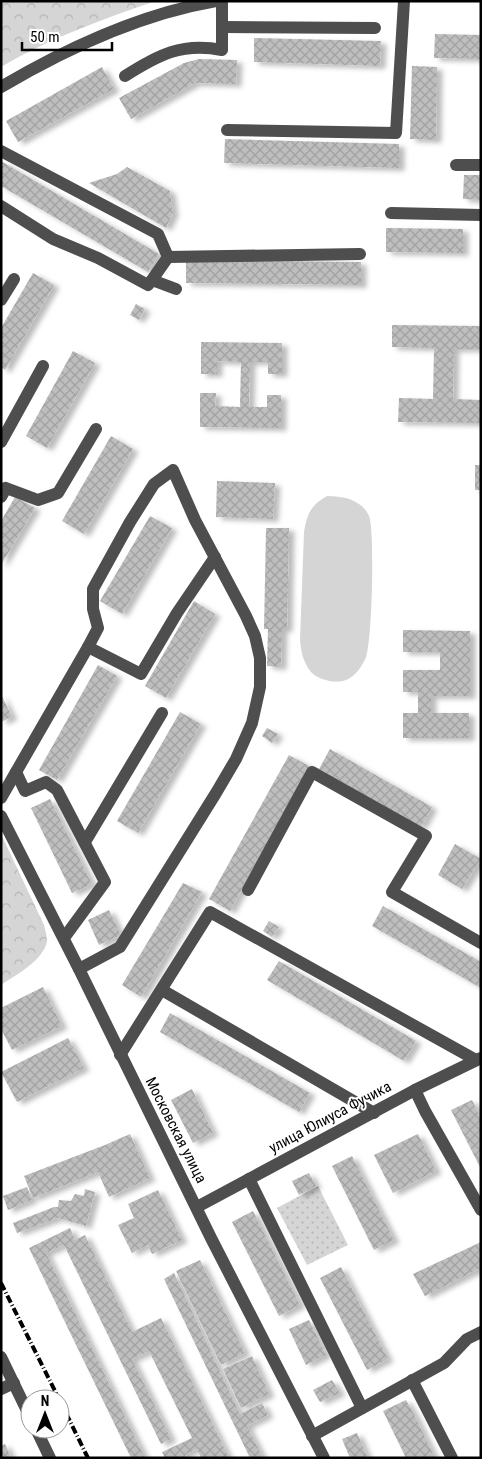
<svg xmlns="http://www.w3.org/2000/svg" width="482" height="1459" viewBox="0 0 482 1459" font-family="'Roboto Condensed',sans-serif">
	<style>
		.grass { fill: #d5d5d5 }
		.forest { fill: url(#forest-crowns) }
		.park { fill: url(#park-dots) }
		.building { fill: url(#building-cross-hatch); filter: url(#shadow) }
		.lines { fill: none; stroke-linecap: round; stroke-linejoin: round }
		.minor { stroke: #4e4e4e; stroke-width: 12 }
		.rail { stroke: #000; stroke-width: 4; stroke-dasharray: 8 2.5 1 2.5; stroke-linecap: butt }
		.labels { text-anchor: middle; stroke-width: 4; stroke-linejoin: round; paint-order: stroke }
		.street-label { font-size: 15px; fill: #000; stroke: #fff }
	</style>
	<defs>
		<pattern id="forest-crowns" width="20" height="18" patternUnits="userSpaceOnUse" patternTransform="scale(1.25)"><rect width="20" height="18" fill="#d5d5d5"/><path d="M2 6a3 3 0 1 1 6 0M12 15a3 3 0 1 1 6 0" fill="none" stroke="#b5b5b5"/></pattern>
		<pattern id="park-dots" width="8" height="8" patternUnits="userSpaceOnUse" patternTransform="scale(1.25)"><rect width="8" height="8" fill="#d5d5d5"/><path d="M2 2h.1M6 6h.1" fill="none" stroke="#b5b5b5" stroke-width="1.8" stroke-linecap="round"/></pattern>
		<pattern id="building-cross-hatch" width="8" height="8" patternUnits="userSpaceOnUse" patternTransform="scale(1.25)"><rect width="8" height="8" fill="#bebebe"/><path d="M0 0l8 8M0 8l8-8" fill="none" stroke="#a2a2a2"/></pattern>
		<filter id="shadow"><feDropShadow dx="5.5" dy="3" stdDeviation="2.5" flood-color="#0004"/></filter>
	</defs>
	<rect width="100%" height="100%" fill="#fff"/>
	<path class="grass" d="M327 496C344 496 362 500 369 516 375 530 372 642 366 657 363 665 355 677 346 680 336 684 318 680 311 672 303 662 301 651 300 640L304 532C307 514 311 505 327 496Z"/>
	<g class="forest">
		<path d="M1 1H156C103 19 50 38 1 67Z"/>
		<path d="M1 834 44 925C45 929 47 936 47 941 44 960 16 975 1 985Z"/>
	</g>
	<polygon class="park" points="318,1186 348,1245 307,1265 277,1208"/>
	<g class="building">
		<polygon points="435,34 481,35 481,59 434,58"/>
		<polygon points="254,38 381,41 380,66 254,62"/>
		<polygon points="199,59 237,60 236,84 195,83 131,119 119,98 184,63"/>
		<polygon points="412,66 437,67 436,140 410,139"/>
		<polygon points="102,67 114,89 18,142 6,121"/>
		<polygon points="225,139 399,144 399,168 224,163"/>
		<polygon points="1,161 159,254 148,272 1,186"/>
		<polygon points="127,167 170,191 173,213 166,228 89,183 117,174"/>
		<polygon points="464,175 481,175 481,200 463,199"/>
		<polygon points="386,228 463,229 463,253 386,252"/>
		<polygon points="186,260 361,262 361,285 186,283"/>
		<polygon points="33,273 54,285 5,370 1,367 1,328"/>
		<polygon points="136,304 145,309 139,320 130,315"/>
		<polygon points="392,325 481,326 481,349 454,349 453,399 481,400 481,423 398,422 399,398 433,399 434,348 392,347"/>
		<polygon points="201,342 282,343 282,374 268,374 268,362 250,362 249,407 267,407 267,395 281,395 281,428 200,427 200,393 216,393 215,406 240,407 241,362 217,361 217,374 201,374"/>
		<polygon points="73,351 95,363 47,448 26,436"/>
		<polygon points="111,436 133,449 84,534 62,521"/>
		<rect x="475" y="465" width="6" height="25"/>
		<polygon points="217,481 275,483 273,519 216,517"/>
		<polygon points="15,497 35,508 1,565 1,521"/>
		<polygon points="150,516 172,528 122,614 100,601"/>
		<polygon points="266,528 289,528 287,629 282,629 281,667 267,666 268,629 264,629"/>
		<polygon points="194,601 215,614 166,698 145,686"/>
		<polygon points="403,630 470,631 470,696 431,696 431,713 469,713 469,738 403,738 403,713 418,713 418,692 403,692 403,670 440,670 440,652 403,652"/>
		<polygon points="98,665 117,676 57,780 39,770"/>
		<polygon points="1,694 12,717 1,722"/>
		<polygon points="180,712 201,724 138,833 117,821"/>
		<polygon points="267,728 278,734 272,743 262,736"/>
		<polygon points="330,749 432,807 421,827 319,769"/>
		<polygon points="289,755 309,766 230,911 209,899"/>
		<polygon points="50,799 92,884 72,893 31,808"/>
		<polygon points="455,844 481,859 462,889 438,875"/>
		<polygon points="183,883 202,892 141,997 122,985"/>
		<polygon points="383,906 481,962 481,988 372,926"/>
		<polygon points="109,910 121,935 99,945 88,920"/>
		<polygon points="269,921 279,927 272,937 263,931"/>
		<polygon points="279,961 416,1041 404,1061 267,980"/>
		<polygon points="43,987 62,1026 12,1050 1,1029 1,1008"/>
		<polygon points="170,1013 310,1093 299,1112 160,1032"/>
		<polygon points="68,1038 84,1068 17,1102 1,1072"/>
		<polygon points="192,1089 213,1133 193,1143 171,1100"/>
		<polygon points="472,1100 481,1118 481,1169 451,1110"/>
		<polygon points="130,1134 150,1178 109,1197 98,1172 33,1198 24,1176 105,1145"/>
		<polygon points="418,1134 436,1171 393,1193 374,1155"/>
		<polygon points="352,1156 394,1240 374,1250 332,1166"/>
		<polygon points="309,1173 316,1186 299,1195 292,1181"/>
		<polygon points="27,1187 32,1200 8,1210 3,1196"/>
		<polygon points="85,1189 95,1192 86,1226 58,1218 17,1233 13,1223 54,1207 58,1207 59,1200 71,1201 75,1194 84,1196"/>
		<polygon points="158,1190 182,1240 152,1254 148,1245 132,1253 118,1225 134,1218 128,1204"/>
		<polygon points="253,1211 300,1305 279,1316 232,1222"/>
		<polygon points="70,1228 75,1240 85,1235 132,1332 161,1318 229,1458 201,1458 197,1449 185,1455 186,1458 165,1458 162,1452 192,1438 149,1351 132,1359 171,1439 161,1444 64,1245 46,1253 145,1458 131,1458 29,1248"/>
		<polygon points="481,1242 481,1268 425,1296 413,1274"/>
		<polygon points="200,1260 245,1353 221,1365 176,1271"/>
		<polygon points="341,1267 388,1359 367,1370 320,1278"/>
		<polygon points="174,1273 240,1414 262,1403 268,1415 247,1426 263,1458 250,1458 164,1279"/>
		<polygon points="309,1320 326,1355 306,1365 289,1329"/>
		<polygon points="252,1356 269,1394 241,1408 223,1369"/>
		<polygon points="332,1380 340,1393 320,1402 313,1390"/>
		<polygon points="406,1400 415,1416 435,1458 406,1458 383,1411"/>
		<polygon points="357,1433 367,1456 361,1458 350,1458 342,1439"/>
		<polygon points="5,1444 11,1457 1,1458 1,1446"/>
	</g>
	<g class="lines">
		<g class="minor">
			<polyline points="223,27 375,28"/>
			<path d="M125 76C158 55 182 42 222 50V1"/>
			<path d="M1 87C67 48 140 14 216 1"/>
			<polyline points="227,130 396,133 404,1"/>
			<polyline points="1,151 158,234 168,257 152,280"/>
			<polyline points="456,165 481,165"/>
			<polyline points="1,206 53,239 98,258 148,285 152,280 176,289"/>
			<polyline points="391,213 481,215"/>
			<polyline points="168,257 360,254"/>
			<polyline points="1,300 14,279"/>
			<polyline points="1,442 43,366"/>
			<polyline points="1,497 6,488 38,500 58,493 96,429"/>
			<polyline points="88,647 141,674 177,613 215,557"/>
			<polyline points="16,772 25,791 46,782 57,790 105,882 64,938"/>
			<polyline points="1,798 88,647 98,628 93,609 93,589 130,522 154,484 173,470 195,520 246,616 255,636 260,658 260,687 252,723 236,759 216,793 120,947 79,969"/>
			<polyline points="1,816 79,969 211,1238 324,1458"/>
			<polyline points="85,842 162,713"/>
			<polyline points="248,890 312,772 426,836 392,892 481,943"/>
			<polyline points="162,990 374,1113"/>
			<polyline points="120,1055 210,912 476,1060"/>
			<polyline points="415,1090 425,1111 481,1210"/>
			<polyline points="249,1179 362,1408"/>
			<polyline points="197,1207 415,1090 481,1058"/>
			<polyline points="1,1357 30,1417"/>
			<polyline points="412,1380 452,1458"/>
			<polyline points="1,1389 14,1383"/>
			<polyline points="36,1429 50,1458"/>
			<polyline points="312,1436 444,1363 467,1339 481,1332"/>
		</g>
		<g class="rail">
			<polyline points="1,1283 59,1399"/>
			<polyline points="60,1401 88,1458"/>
		</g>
	</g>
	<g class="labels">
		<g class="street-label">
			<text transform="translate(330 1117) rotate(-28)" y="5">улица Юлиуса Фучика</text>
			<text transform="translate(176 1130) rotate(63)" y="5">Московская улица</text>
		</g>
	</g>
	<rect width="482" height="1459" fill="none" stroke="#000000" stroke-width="5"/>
	<g transform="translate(45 1414)"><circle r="24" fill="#ffffff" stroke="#999999"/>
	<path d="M0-4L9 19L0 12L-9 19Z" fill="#000000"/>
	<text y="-8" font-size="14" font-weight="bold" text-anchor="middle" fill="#000000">N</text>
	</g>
	<path d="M22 42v8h90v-8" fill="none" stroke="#000000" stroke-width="2.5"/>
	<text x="30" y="42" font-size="15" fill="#000000" stroke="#ffffff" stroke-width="4" paint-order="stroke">50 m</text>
</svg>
